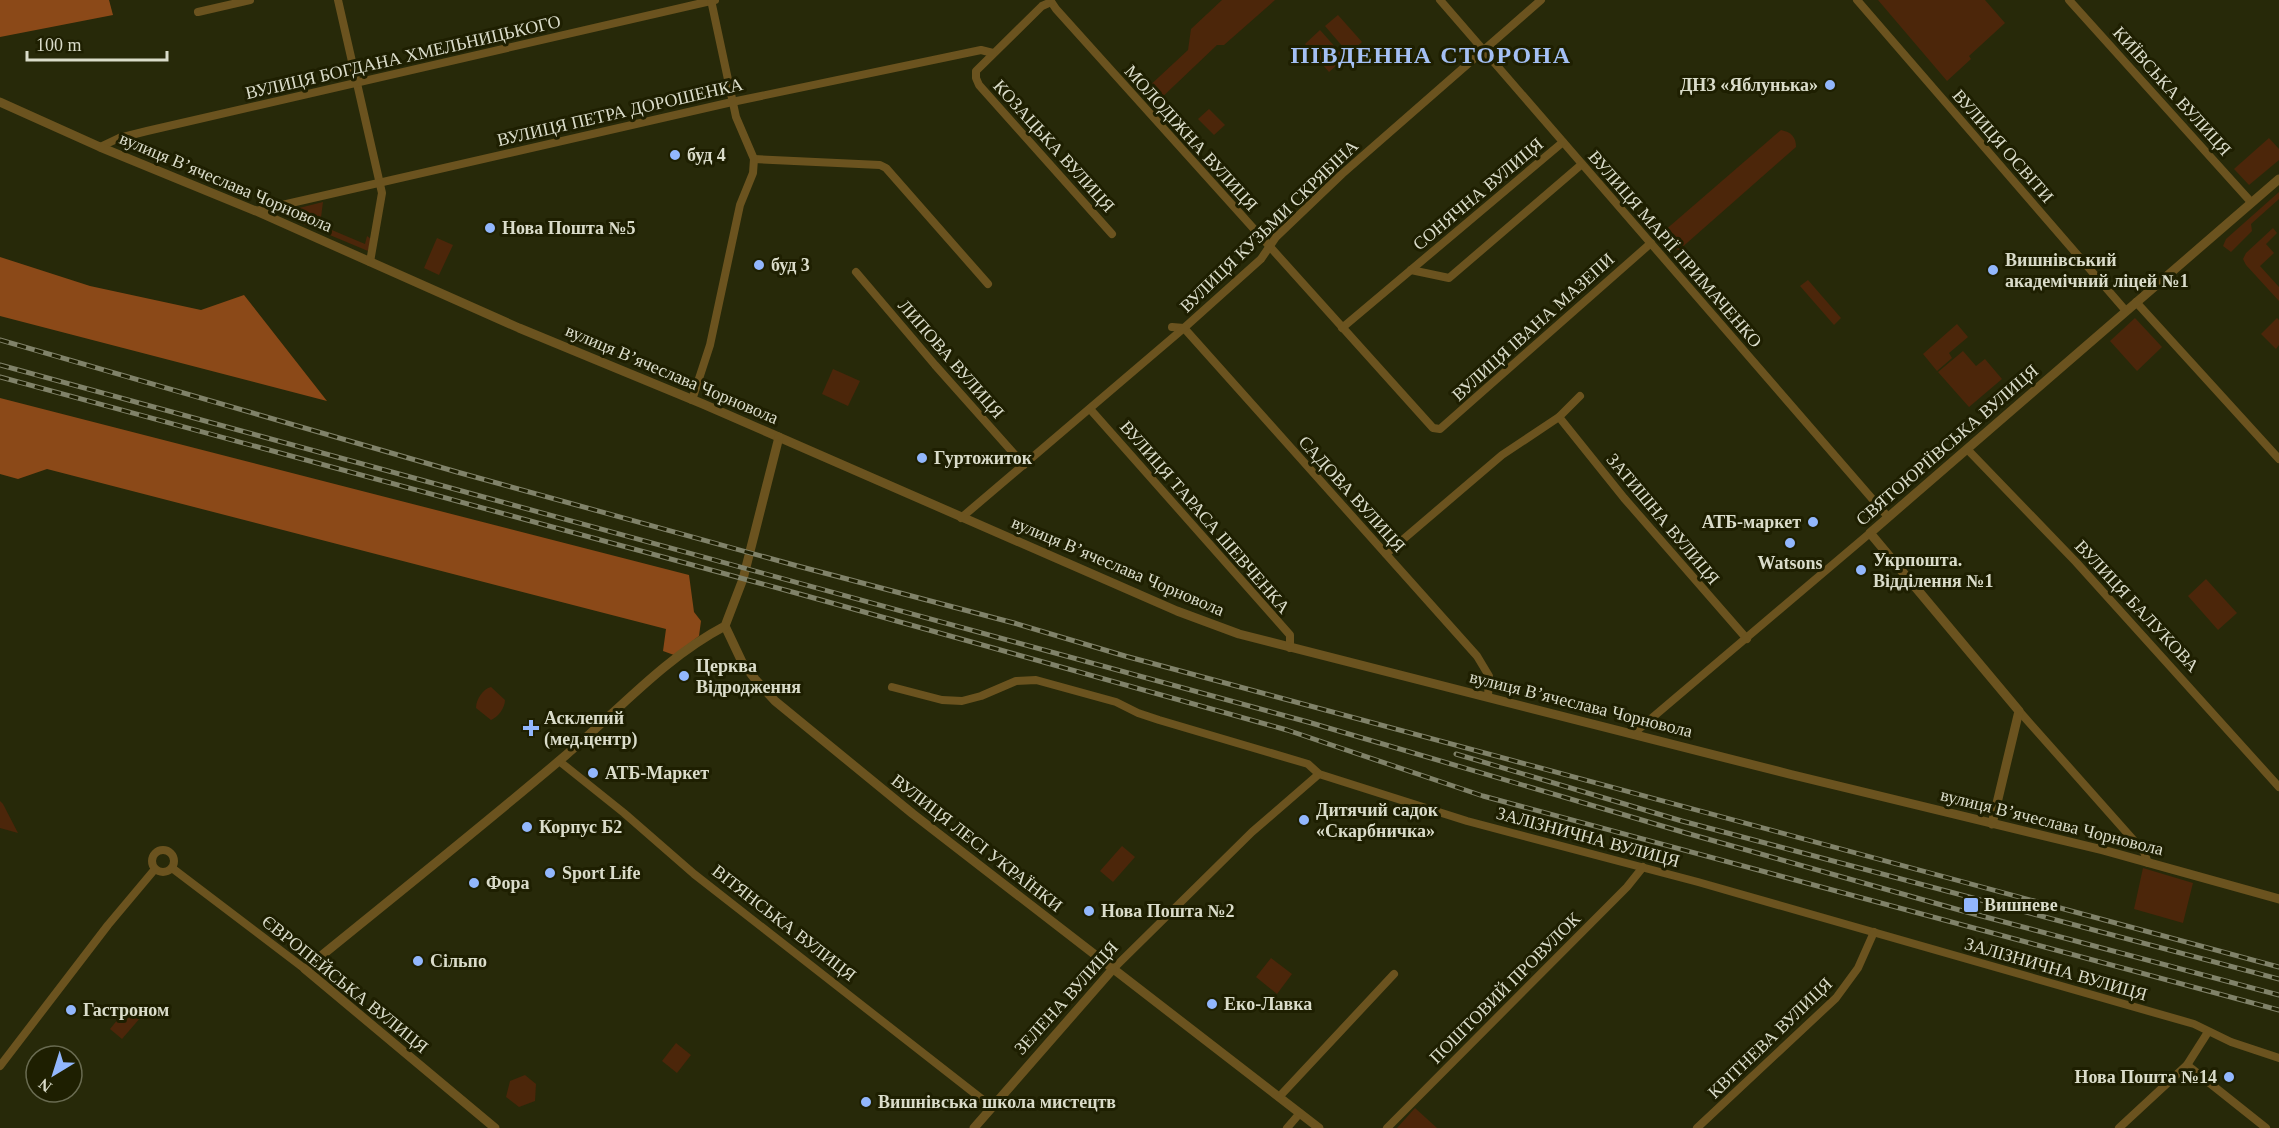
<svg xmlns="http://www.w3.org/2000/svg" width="2279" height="1128" viewBox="0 0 2279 1128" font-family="Georgia,serif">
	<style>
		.green { fill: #4c260a }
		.forest { fill: #8b4918 }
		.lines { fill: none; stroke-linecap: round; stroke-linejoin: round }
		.minor { stroke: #6b531f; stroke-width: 8 }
		.tertiary { stroke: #6b531f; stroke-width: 9 }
		.rail-casing { stroke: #808269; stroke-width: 5 }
		.rail { stroke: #1e1f01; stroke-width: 3; stroke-dasharray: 9; stroke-linecap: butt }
		.poi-dot { fill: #92b7fd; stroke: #1e1f01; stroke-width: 2 }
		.labels { text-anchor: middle; stroke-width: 6; stroke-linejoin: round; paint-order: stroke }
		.street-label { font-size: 18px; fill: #dadcca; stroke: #1e1f01 }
		.poi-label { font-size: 18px; font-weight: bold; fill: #dadcca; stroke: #1e1f01; text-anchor: start }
		.district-label { font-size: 24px; font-weight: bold; letter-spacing: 1.5px; fill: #a4c0f4; stroke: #1e1f01 }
	</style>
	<rect width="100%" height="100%" fill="#272909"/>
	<g class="green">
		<polygon points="1222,0 1275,0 1224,45 1217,45 1156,103 1145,90 1188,50 1191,29"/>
		<polygon points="1878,0 1985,0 2005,23 1969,56 1971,59 1947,81"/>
		<polygon points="1338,15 1362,42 1349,54 1325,26"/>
		<polygon points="1320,30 1345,58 1329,72 1305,44"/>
		<polygon points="1209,109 1225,125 1214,135 1198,119"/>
		<path d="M1781 130C1791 132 1796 137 1796 147L1679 250C1668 249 1663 242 1663 232Z"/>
		<polygon points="2269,138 2279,149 2279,160 2249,185 2234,169"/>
		<polygon points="2279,192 2279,199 2251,224 2252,231 2231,252 2223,246 2226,239"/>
		<polygon points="323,202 320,225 365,244 367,236 371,239 368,251 301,223 294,217 295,209"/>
		<polygon points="2273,228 2277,233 2266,244 2274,253 2260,266 2279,287 2279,301 2246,265 2243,259 2246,253"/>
		<polygon points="437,238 453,245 439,275 424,268"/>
		<polygon points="1808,280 1841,318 1834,325 1800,286"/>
		<polygon points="2135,318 2162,347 2137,371 2110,341"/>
		<polygon points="2277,318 2279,320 2279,345 2276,349 2261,334"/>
		<polygon points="1957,324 1968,337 1949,353 1952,358 1937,371 1923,354"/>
		<polygon points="1963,351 1976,366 1985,359 2002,379 1969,407 1938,372"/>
		<polygon points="833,369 860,381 848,406 822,394"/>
		<polygon points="2206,579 2237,613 2218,630 2188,596"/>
		<path d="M491 687 505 700C505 708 498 717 491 720L476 708C476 699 483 689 491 687Z"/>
		<polygon points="0,801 3,804 18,833 0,828"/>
		<polygon points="1122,846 1135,857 1113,882 1100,871"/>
		<polygon points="2143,868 2193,883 2183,923 2134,909"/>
		<polygon points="1271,958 1292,974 1277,994 1256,977"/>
		<polygon points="128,1007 141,1017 122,1039 110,1029"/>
		<polygon points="676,1043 691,1055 677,1073 662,1061"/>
		<polygon points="525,1075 536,1084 535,1101 519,1107 506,1097 510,1081"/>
		<polygon points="1415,1108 1437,1128 1397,1128"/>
	</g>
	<g class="forest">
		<polygon points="0,0 109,0 113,15 0,37"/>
		<polygon points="0,257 90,286 201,310 244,295 327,401 0,316"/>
		<polygon points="0,398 689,575 694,612 701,621 699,636 674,655 663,651 666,629 47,469 18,479 0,474"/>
	</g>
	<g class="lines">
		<g class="minor">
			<polyline points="338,0 382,193 370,262"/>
			<polyline points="1050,0 1056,9 1433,428 1440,429 1651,243"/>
			<polyline points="1440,0 1888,517"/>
			<polyline points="1857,0 2126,311"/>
			<polyline points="2069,0 2251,202"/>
			<polyline points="1051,2 1042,6 976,71 976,78 979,85 1112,234"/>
			<polyline points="198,12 250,0"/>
			<polyline points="100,147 119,138 147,131 715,0"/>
			<polyline points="754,159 880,165 886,168 988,284"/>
			<polyline points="256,211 732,102 981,50 993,53"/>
			<polyline points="1411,270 1449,278 1582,164"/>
			<polyline points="856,272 935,365 1024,465"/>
			<polyline points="2136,302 2279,459"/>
			<polyline points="1172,327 1184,328 1477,656 1489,676 1488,697"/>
			<polyline points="1342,328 1563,142"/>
			<polyline points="692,400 710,345 740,205 753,173 754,159 736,117 711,0"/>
			<polyline points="1090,409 1290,635 1290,648"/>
			<polyline points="1559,417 1624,498 1747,639"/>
			<polyline points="1968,450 2076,562 2279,787"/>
			<polyline points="961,518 1184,328 1261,259 1276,237 1342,174 1541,0"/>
			<polyline points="1386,554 1502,455 1559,417 1580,396"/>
			<polyline points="892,687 942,700 962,701 981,696 1016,681 1036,680 1116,702 1138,713 1159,720 1308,764 1319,774 1467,821 1698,882 2194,1024 2231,1042 2279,1058"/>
			<polyline points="2019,711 2144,852 2148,863"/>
			<polyline points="1633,734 1870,533"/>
			<polyline points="559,761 624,813 694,874 992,1107"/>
			<circle cx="163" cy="861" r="11"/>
			<polyline points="172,868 305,969"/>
			<polyline points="1112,970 1252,832 1319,774"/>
			<polyline points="2187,1065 2266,1128"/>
			<polyline points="0,1066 108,925 155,869"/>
			<polyline points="1279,1097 1394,974"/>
			<polyline points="1287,1128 1300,1113"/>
			<polyline points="1387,1128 1627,887 1643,867"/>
			<polyline points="1697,1128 1836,998 1858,968 1874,932"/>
			<polyline points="2119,1128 2187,1065 2208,1032"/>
		</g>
		<g class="tertiary">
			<polyline points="0,102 100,147 256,211 519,328 703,404 1177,611 1239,634 1789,774 2103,850 2279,899"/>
			<polyline points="725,626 742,662 755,679 775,701 913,814 1319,1128"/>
			<polyline points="1992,824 2019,711 1870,533 2279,179"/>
			<path d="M495 1128 305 969C392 898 480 828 566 755 618 711 664 658 725 626L743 579 779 437"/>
			<polyline points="974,1128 1112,970"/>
		</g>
		<defs>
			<g id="rail">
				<polyline points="0,340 457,472 794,565 1014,623 1125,656 2279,967"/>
				<polyline points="0,365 1308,722 1686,833 1963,911 2279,995"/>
				<polyline points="0,377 796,593 1287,730 1483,796 2279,1010"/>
				<polyline points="1456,754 1682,821 2279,979"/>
			</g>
		</defs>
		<use href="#rail" class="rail-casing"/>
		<use href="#rail" class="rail"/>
	</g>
	<g class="poi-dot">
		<circle cx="1830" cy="85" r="6"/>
		<circle cx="675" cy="155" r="6"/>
		<circle cx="490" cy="228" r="6"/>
		<circle cx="759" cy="265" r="6"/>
		<circle cx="1993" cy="270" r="6"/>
		<circle cx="922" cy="458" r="6"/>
		<circle cx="1813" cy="522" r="6"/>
		<circle cx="1790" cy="543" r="6"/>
		<circle cx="1861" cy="570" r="6"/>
		<circle cx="684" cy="676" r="6"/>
		<path d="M528 719h6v6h6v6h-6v6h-6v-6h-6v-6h6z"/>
		<circle cx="593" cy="773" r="6"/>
		<circle cx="1304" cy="820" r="6"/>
		<circle cx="527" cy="827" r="6"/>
		<circle cx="550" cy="873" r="6"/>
		<circle cx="474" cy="883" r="6"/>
		<rect x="1963" y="897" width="16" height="16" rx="3"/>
		<circle cx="1089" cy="911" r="6"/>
		<circle cx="418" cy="961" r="6"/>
		<circle cx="1212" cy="1004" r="6"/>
		<circle cx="71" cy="1010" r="6"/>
		<circle cx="2229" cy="1077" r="6"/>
		<circle cx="866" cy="1102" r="6"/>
	</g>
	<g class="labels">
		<g class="street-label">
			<text transform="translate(403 57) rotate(-13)" y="6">ВУЛИЦЯ БОГДАНА ХМЕЛЬНИЦЬКОГО</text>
			<text transform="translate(2172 91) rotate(48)" y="6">КИЇВСЬКА ВУЛИЦЯ</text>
			<text transform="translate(620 112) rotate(-13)" y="6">ВУЛИЦЯ ПЕТРА ДОРОШЕНКА</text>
			<text transform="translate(1191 138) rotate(48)" y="6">МОЛОДІЖНА ВУЛИЦЯ</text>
			<text transform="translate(1054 146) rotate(48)" y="6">КОЗАЦЬКА ВУЛИЦЯ</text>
			<text transform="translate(2003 146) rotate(49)" y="6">ВУЛИЦЯ ОСВІТИ</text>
			<text transform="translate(226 182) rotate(23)" y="6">вулиця Вʼячеслава Чорновола</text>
			<text transform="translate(1478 194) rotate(-40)" y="6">СОНЯЧНА ВУЛИЦЯ</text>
			<text transform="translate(1269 226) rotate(-44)" y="6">ВУЛИЦЯ КУЗЬМИ СКРЯБІНА</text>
			<text transform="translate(1675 249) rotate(49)" y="6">ВУЛИЦЯ МАРІЇ ПРИМАЧЕНКО</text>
			<text transform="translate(1533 327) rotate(-42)" y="6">ВУЛИЦЯ ІВАНА МАЗЕПИ</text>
			<text transform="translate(951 359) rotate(49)" y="6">ЛИПОВА ВУЛИЦЯ</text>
			<text transform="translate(672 374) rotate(23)" y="6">вулиця Вʼячеслава Чорновола</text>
			<text transform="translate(1947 445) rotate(-41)" y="6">СВЯТОЮРІЇВСЬКА ВУЛИЦЯ</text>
			<text transform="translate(1352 494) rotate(48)" y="6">САДОВА ВУЛИЦЯ</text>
			<text transform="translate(1205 517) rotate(49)" y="6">ВУЛИЦЯ ТАРАСА ШЕВЧЕНКА</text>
			<text transform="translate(1663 519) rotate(50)" y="6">ЗАТИШНА ВУЛИЦЯ</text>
			<text transform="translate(1118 566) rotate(23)" y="6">вулиця Вʼячеслава Чорновола</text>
			<text transform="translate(2137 606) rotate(47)" y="6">ВУЛИЦЯ БАЛУКОВА</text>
			<text transform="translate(1581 704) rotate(14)" y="6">вулиця Вʼячеслава Чорновола</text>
			<text transform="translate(2052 822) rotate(14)" y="6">вулиця Вʼячеслава Чорновола</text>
			<text transform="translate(1588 837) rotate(15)" y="6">ЗАЛІЗНИЧНА ВУЛИЦЯ</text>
			<text transform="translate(977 843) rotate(38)" y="6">ВУЛИЦЯ ЛЕСІ УКРАЇНКИ</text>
			<text transform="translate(784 923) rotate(38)" y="6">ВІТЯНСЬКА ВУЛИЦЯ</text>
			<text transform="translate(2056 969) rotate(16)" y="6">ЗАЛІЗНИЧНА ВУЛИЦЯ</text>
			<text transform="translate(345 984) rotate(39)" y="6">ЄВРОПЕЙСЬКА ВУЛИЦЯ</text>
			<text transform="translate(1505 988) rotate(-45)" y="6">ПОШТОВИЙ ПРОВУЛОК</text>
			<text transform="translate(1066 998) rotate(-48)" y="6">ЗЕЛЕНА ВУЛИЦЯ</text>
			<text transform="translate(1770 1038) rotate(-44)" y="6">КВІТНЕВА ВУЛИЦЯ</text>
		</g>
		<g class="poi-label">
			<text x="1818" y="91" text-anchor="end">ДНЗ «Яблунька»</text>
			<text x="687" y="161">буд 4</text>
			<text x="502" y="234">Нова Пошта №5</text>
			<text x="2005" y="266">Вишнівський<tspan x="2005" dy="21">академічний ліцей №1</tspan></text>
			<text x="771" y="271">буд 3</text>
			<text x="934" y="464">Гуртожиток</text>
			<text x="1801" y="528" text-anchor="end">АТБ-маркет</text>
			<text x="1873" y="566">Укрпошта.<tspan x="1873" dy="21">Відділення №1</tspan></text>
			<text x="1790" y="569" text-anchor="middle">Watsons</text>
			<text x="696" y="672">Церква<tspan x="696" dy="21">Відродження</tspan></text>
			<text x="544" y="724">Асклепий<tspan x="544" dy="21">(мед.центр)</tspan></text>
			<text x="605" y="779">АТБ-Маркет</text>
			<text x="1316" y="816">Дитячий садок<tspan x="1316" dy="21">«Скарбничка»</tspan></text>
			<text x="539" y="833">Корпус Б2</text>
			<text x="562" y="879">Sport Life</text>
			<text x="486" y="889">Фора</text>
			<text x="1984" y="911">Вишневе</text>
			<text x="1101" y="917">Нова Пошта №2</text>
			<text x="430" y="967">Сільпо</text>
			<text x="1224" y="1010">Еко-Лавка</text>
			<text x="83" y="1016">Гастроном</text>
			<text x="2217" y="1083" text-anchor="end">Нова Пошта №14</text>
			<text x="878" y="1108">Вишнівська школа мистецтв</text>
		</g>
		<g class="district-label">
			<text x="1431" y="63">ПІВДЕННА СТОРОНА</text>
		</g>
	</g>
	<g transform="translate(54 1074) rotate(218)"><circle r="28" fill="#1e1f01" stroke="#696b51" stroke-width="1.5"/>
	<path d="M0-4.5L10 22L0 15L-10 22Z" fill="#92b7fd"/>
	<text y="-9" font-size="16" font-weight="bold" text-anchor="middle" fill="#dadcca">N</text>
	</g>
	<path d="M27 51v9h140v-9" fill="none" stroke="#dadcca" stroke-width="3"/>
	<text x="36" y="51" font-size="18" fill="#dadcca" stroke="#1e1f01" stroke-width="4.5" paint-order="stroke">100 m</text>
</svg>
